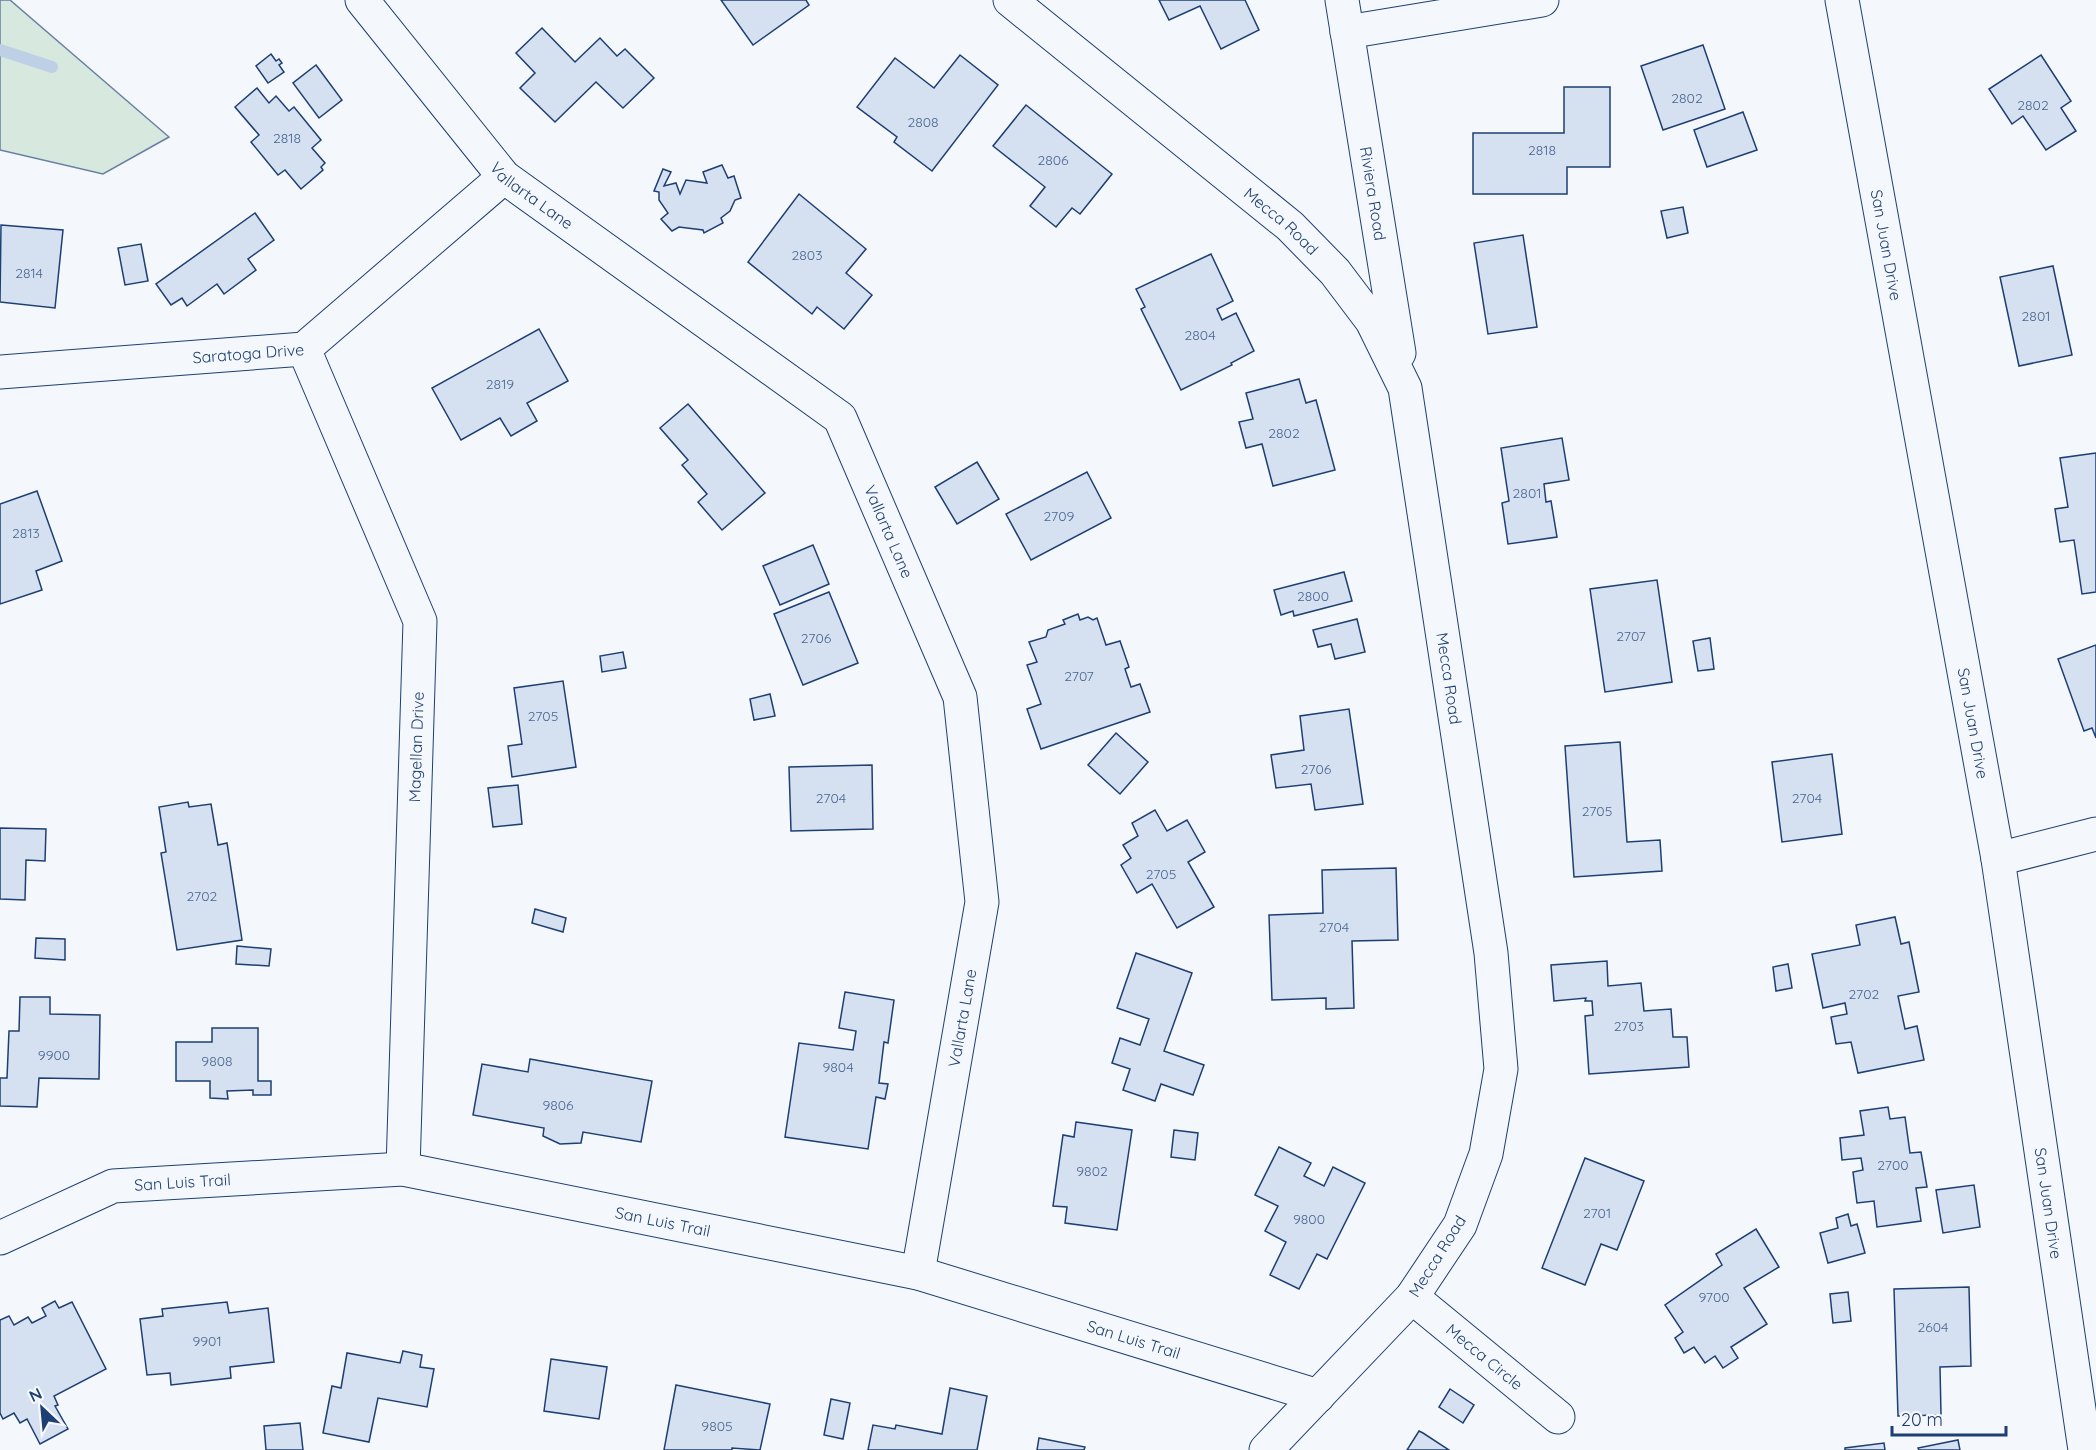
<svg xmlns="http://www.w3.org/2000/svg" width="2096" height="1450" viewBox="0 0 2096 1450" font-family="Quicksand,sans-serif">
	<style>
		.green { fill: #d7e8df; stroke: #687fa3; stroke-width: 1.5 }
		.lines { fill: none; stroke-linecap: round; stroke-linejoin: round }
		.stream { stroke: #bed0e5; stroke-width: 12 }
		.building { fill: #d5e0f0; stroke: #1d3f73; stroke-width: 1.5 }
		.minor-casing { stroke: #1d3f73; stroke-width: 35 }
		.minor { stroke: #f4f7fb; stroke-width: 33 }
		.labels { text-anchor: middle; stroke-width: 4.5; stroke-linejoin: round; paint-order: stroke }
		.number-label { font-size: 14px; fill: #4b6792 }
		.street-label { font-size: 16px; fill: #1d3f73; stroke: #f4f7fb }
	</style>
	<rect width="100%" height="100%" fill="#f4f7fb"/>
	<polygon class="green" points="0,0 10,0 169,137 103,174 0,150"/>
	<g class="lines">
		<polyline class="stream" points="0,50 52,67"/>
	</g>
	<g class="building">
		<polygon points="721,0 806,0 809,5 753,45"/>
		<polygon points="1159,0 1245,0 1259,30 1221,49 1200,6 1169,20"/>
		<polygon points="542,28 575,62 600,38 617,56 625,49 654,78 623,108 596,82 555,122 520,88 535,73 516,53"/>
		<polygon points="1703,45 1725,109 1663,130 1641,66"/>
		<polygon points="271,54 276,61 279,59 282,63 279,65 284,72 268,83 256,66"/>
		<polygon points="960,55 998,85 932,171 894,142 897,137 857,107 895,58 934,88"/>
		<polygon points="2041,55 2071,101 2061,108 2076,131 2046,150 2023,116 2012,124 1989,89"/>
		<polygon points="316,65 342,100 319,118 293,83"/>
		<polygon points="1564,87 1610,87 1610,167 1567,167 1567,194 1473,194 1473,133 1564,133"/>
		<polygon points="257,88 269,103 276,96 289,111 294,107 321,140 312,148 325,163 321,167 323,170 301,189 285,170 278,175 251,142 259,135 235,107"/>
		<polygon points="1026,105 1112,174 1080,214 1072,208 1056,227 1030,206 1045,187 993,146"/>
		<polygon points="1743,112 1757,150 1707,167 1694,130"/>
		<polygon points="722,165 728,178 734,176 741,198 735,200 730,211 721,218 723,223 704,233 703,230 679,227 672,231 661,219 668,213 659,200 659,192 654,191 663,169 671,172 664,186 676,183 680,194 686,180 707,183 703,172"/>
		<polygon points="799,194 866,249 846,273 872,295 844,329 817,307 812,314 748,262"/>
		<polygon points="1683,207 1688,233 1667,238 1661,211"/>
		<polygon points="255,213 274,240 248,259 256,270 224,294 217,284 187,306 182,298 171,305 156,284"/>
		<polygon points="1,225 63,230 55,308 0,302"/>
		<polygon points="1523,235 1537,327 1488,334 1474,243"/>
		<polygon points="141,244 148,281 125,285 118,248"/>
		<polygon points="1211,254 1233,301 1217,309 1222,320 1236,313 1254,351 1231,363 1232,365 1181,390 1141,309 1145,307 1136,289"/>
		<polygon points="2053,266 2072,355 2019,366 2000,277"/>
		<polygon points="539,329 568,381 527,403 537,421 511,436 500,418 461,440 432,388"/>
		<polygon points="1299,379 1306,403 1316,400 1335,470 1273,486 1262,444 1246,448 1239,422 1253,419 1246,393"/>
		<polygon points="688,404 765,493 722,530 698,502 707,494 682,465 688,460 660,428"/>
		<polygon points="1562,438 1569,480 1544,484 1546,502 1551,501 1557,537 1508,544 1502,503 1509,501 1501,448"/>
		<polygon points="2096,453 2096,592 2082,594 2074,540 2060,542 2055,509 2068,507 2060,458"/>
		<polygon points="977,462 999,499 957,524 935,487"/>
		<polygon points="1087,472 1111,518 1031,560 1006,514"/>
		<polygon points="37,491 62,561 36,571 42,590 0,604 0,504"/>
		<polygon points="813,545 829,584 780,605 763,566"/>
		<polygon points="1344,572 1352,601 1294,616 1293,611 1281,615 1274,590"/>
		<polygon points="1657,580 1672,682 1605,692 1590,589"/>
		<polygon points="829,592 858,663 803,685 774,614"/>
		<polygon points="1078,614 1080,620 1088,617 1093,620 1097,618 1106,645 1120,641 1129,667 1125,669 1131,687 1140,684 1150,712 1041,749 1027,709 1041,704 1027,665 1037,662 1029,642 1046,637 1048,630 1065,624 1063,620"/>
		<polygon points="1357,619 1365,652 1335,659 1331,644 1318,647 1313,630"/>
		<polygon points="1710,638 1714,669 1698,671 1693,641"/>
		<polygon points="2096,645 2096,738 2092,728 2084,731 2058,659"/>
		<polygon points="623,652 626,668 602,672 600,656"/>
		<polygon points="563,681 576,767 512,777 508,746 522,744 514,688"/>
		<polygon points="770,694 775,716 754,720 750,699"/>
		<polygon points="1349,709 1363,804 1315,810 1311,784 1276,788 1271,755 1304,750 1300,716"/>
		<polygon points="1116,733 1148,762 1120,794 1088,765"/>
		<polygon points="1620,742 1627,842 1660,840 1662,871 1574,877 1565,746"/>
		<polygon points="1832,754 1842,834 1782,842 1772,762"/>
		<polygon points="872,765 873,829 791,831 789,767"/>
		<polygon points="518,785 522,824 493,827 488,788"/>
		<polygon points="188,802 189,807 211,804 218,845 227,843 242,940 177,950 161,853 166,852 159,807"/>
		<polygon points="1155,810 1167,831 1187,820 1205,852 1188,862 1214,907 1177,928 1152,884 1137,893 1121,865 1131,858 1123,845 1138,836 1132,823"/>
		<polygon points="0,828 46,829 45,861 26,860 25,900 0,899"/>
		<polygon points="1396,868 1398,940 1352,941 1354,1008 1326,1009 1326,998 1272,1000 1269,915 1323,913 1322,870"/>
		<polygon points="535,909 566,918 563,932 532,923"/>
		<polygon points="1895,917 1901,944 1909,942 1919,992 1898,996 1905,1029 1917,1026 1924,1060 1858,1073 1851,1042 1836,1044 1831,1017 1847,1014 1845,1003 1823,1008 1812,954 1860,945 1856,925"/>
		<polygon points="36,938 65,939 65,960 35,958"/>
		<polygon points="237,946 271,949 269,966 236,964"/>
		<polygon points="1136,953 1192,973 1164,1051 1204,1065 1193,1095 1161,1084 1155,1101 1123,1090 1130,1069 1112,1063 1120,1038 1140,1045 1149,1019 1117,1008"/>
		<polygon points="1607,961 1608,986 1641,983 1644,1011 1671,1009 1673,1037 1687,1037 1689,1067 1589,1074 1585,1016 1593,1015 1592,1001 1585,1001 1586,998 1554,1001 1551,965"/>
		<polygon points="1788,964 1792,988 1776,991 1773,967"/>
		<polygon points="845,992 894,1000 888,1043 884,1042 879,1083 888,1084 885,1099 876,1097 868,1149 785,1137 799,1043 853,1050 856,1031 839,1028"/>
		<polygon points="20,997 50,997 50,1014 100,1015 99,1079 39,1078 37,1107 0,1106 0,1078 7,1078 9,1031 19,1031"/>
		<polygon points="212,1028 258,1028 258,1081 271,1081 271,1095 253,1095 253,1090 227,1091 228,1099 210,1098 210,1081 176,1081 176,1042 212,1042"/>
		<polygon points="530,1059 652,1081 641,1142 583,1132 581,1143 560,1144 543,1136 544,1128 473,1115 482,1064 528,1072"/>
		<polygon points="1888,1107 1890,1119 1905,1117 1910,1153 1921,1152 1927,1187 1916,1188 1921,1221 1877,1227 1874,1201 1857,1203 1853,1172 1863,1170 1861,1158 1842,1160 1840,1138 1864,1135 1860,1111"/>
		<polygon points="1076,1122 1132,1130 1117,1230 1065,1223 1067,1207 1053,1206 1063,1135 1074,1137"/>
		<polygon points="1174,1130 1198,1133 1195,1160 1171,1157"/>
		<polygon points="1279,1147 1311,1163 1304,1176 1324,1186 1333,1167 1365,1183 1327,1259 1317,1254 1299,1289 1270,1275 1286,1242 1265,1231 1278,1206 1255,1195"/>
		<polygon points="1585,1158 1644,1181 1617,1250 1601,1244 1585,1285 1542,1268"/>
		<polygon points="1974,1185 1980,1227 1943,1233 1936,1190"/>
		<polygon points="1848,1214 1851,1226 1857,1224 1865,1253 1828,1263 1820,1233 1838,1228 1836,1218"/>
		<polygon points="1756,1229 1779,1267 1744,1288 1767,1324 1731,1347 1738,1358 1723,1368 1715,1356 1705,1363 1694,1347 1684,1353 1675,1338 1683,1332 1665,1305 1722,1265 1716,1254"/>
		<polygon points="1969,1287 1971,1366 1940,1367 1941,1415 1898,1416 1894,1289"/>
		<polygon points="1848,1292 1851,1321 1833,1323 1830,1294"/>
		<polygon points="55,1301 59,1308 72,1302 106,1369 54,1396 58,1405 55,1406 68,1429 40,1444 27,1419 20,1423 14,1413 3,1419 0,1413 0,1320 9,1316 14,1325 28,1317 32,1323 46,1316 42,1308"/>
		<polygon points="227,1302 229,1313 268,1308 274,1362 230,1367 231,1378 171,1385 170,1373 147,1375 140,1319 163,1316 162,1309"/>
		<polygon points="403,1351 422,1355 420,1367 434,1369 427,1407 378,1398 369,1442 323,1433 332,1386 341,1388 347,1353 400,1363"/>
		<polygon points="551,1359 607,1367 599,1419 544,1411"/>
		<polygon points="676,1385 770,1404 760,1450 732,1448 732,1450 664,1450"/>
		<polygon points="950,1388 987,1396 977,1450 868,1450 873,1425 895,1429 896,1425 942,1434"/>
		<polygon points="1450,1389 1474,1405 1463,1423 1439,1407"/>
		<polygon points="831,1399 850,1403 843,1439 824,1435"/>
		<polygon points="300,1423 303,1450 266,1450 264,1426"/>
		<polygon points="1419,1431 1423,1433 1449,1450 1407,1450"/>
		<polygon points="1039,1438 1085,1447 1084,1450 1037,1450"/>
		<polygon points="1958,1440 1960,1450 1919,1450 1918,1448"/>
		<polygon points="1884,1443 1885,1450 1845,1450 1845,1448"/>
	</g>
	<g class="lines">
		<defs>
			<g id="minor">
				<path id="s1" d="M362 0 504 177 840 418 960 697 982 902 918 1273"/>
				<path id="s2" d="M1010 0 1290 226 1335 272 1372 321 1405 388 1491 953 1501 1069 1486 1154 1460 1225 1412 1297 1266 1450"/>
				<path id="s3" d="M1342 0 1399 353"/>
				<path id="s4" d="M1842 0 1998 859 2085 1450"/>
				<polyline points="1347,32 1542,0"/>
				<polyline points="304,349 420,621 403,1169"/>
				<path id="s5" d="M0 372 304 349 504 177"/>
				<polyline points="1998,859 2096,834"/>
				<path id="s6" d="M0 1238 113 1186 403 1169 918 1273 1318 1396"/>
				<path id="s7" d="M1412 1297 1558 1417"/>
			</g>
		</defs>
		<use href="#minor" class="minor-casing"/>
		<use href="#minor" class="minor"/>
	</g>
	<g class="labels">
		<g class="number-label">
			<text x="1687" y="103">2802</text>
			<text x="2033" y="110">2802</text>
			<text x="923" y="127">2808</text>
			<text x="287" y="143">2818</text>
			<text x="1542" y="155">2818</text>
			<text x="1053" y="165">2806</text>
			<text x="807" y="260">2803</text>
			<text x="29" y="278">2814</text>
			<text x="2036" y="321">2801</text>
			<text x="1200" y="340">2804</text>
			<text x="500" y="389">2819</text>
			<text x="1284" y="438">2802</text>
			<text x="1527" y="498">2801</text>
			<text x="1059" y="521">2709</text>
			<text x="26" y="538">2813</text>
			<text x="1313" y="601">2800</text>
			<text x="1631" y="641">2707</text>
			<text x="816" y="643">2706</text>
			<text x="1079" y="681">2707</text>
			<text x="543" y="721">2705</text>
			<text x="1316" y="774">2706</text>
			<text x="831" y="803">2704</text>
			<text x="1807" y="803">2704</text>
			<text x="1597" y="816">2705</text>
			<text x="1161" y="879">2705</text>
			<text x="202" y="901">2702</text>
			<text x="1334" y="932">2704</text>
			<text x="1864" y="999">2702</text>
			<text x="1629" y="1031">2703</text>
			<text x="54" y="1060">9900</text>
			<text x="217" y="1066">9808</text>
			<text x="838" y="1072">9804</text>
			<text x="558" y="1110">9806</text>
			<text x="1893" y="1170">2700</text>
			<text x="1092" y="1176">9802</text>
			<text x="1597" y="1218">2701</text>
			<text x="1309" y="1224">9800</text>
			<text x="1714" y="1302">9700</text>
			<text x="1933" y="1332">2604</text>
			<text x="207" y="1346">9901</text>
			<text x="717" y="1431">9805</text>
		</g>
		<g class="street-label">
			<text dy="6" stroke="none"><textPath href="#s1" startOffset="260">Vallarta Lane</textPath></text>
			<text dy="6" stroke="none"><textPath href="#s3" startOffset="196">Riviera Road</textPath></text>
			<text dy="6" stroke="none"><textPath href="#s2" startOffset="350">Mecca Road</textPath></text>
			<text dy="6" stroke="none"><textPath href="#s4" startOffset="249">San Juan Drive</textPath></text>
			<text dy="6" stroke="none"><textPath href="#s5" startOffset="249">Saratoga Drive</textPath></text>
			<text dy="6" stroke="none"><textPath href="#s1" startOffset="764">Vallarta Lane</textPath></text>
			<text dy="6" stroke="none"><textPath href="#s2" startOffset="854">Mecca Road</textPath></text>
			<text dy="6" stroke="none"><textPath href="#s4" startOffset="735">San Juan Drive</textPath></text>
			<text transform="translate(416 747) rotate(-88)" y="6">Magellan Drive</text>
			<text transform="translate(962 1018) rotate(-80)" y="6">Vallarta Lane</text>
			<text dy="6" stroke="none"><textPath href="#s6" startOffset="194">San Luis Trail</textPath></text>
			<text dy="6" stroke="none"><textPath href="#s4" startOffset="1221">San Juan Drive</textPath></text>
			<text dy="6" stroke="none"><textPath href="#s6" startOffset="680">San Luis Trail</textPath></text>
			<text transform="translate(1437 1256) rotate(-58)" y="6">Mecca Road</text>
			<text dy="6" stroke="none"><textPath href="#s6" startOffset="1166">San Luis Trail</textPath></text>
			<text dy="6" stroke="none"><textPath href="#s7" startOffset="94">Mecca Circle</textPath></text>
		</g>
	</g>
	<g transform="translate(42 1408) rotate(334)" stroke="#f4f7fb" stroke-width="4.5" paint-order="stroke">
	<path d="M0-4.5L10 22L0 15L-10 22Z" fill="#1d3f73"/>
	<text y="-9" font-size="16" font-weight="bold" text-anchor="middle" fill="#1d3f73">N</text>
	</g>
	<path d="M1892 1426v9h114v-9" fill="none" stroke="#1d3f73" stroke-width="3"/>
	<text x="1901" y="1426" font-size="18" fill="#1d3f73" stroke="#f4f7fb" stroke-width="4.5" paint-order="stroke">20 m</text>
</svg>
